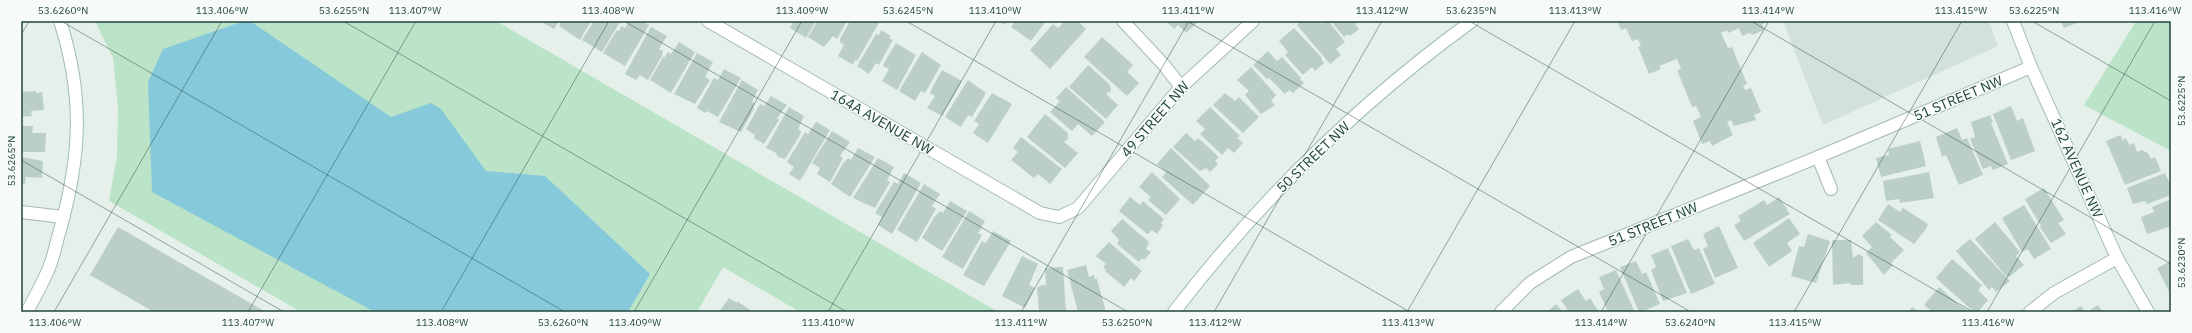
<svg xmlns="http://www.w3.org/2000/svg" width="2192" height="333" viewBox="0 0 2192 333" font-family="'IBM Plex Sans',sans-serif">
	<style>
		.built { fill: #d2e1da }
		.green { fill: #bbe3c8 }
		.water { fill: #86c9db }
		.building { fill: #bccec8 }
		.lines { fill: none; stroke-linecap: round; stroke-linejoin: round }
		.street-casing { stroke: #a6b9b3; stroke-width: 14 }
		.secondary-casing { stroke: #a1bdb5; stroke-width: 14 }
		.street { stroke: #fff; stroke-width: 12 }
		.secondary { stroke: #fff; stroke-width: 12 }
		.ticks { fill: none; stroke: #21453d; stroke-width: 1; stroke-opacity: 0.45 }
		.labels { text-anchor: middle; stroke-width: 3; stroke-linejoin: round; paint-order: stroke }
		.street-label { font-size: 14px; fill: #21453d; stroke: #f6fbf9 }
		.neatline { fill: none; stroke: #21453d; stroke-width: 1.5 }
		.ticks-label { font-size: 10px; text-anchor: middle; fill: #21453d }
	</style>
	<rect width="100%" height="100%" fill="#e5f0eb"/>
	<polygon class="built" points="1783,21 1989,21 1998,46 1823,125"/>
	<g class="green">
		<polygon points="95,21 496,21 998,312 800,312 723,267 697,312 301,312 109,201 117,156 118,106 113,58"/>
		<polygon points="2136,21 2171,21 2171,151 2084,105"/>
	</g>
	<polygon class="water" points="244,21 250,21 391,117 431,103 441,109 486,171 545,176 650,274 628,312 375,312 152,192 148,82 163,49"/>
	<g class="building">
		<polygon points="540,21 559,21 554,29"/>
		<polygon points="562,21 591,21 580,40 559,26"/>
		<polygon points="594,21 620,22 602,52 582,40"/>
		<polygon points="629,21 641,21 649,25 625,66 603,53 617,30 619,31 621,26 625,28"/>
		<polygon points="794,21 816,21 806,38 790,28"/>
		<polygon points="820,21 847,21 837,39 833,36 824,47 808,37 817,22 819,23"/>
		<polygon points="850,21 880,21 857,61 855,60 853,65 838,56 844,45 840,42 840,39"/>
		<polygon points="999,21 1007,21 1005,25"/>
		<polygon points="1015,21 1046,21 1031,41 1011,27"/>
		<polygon points="1065,21 1078,21 1086,29 1050,69 1030,50 1053,24 1058,28"/>
		<polygon points="1166,21 1199,21 1186,33 1178,25 1174,29"/>
		<polygon points="1301,21 1320,21 1322,24 1327,21 1330,23 1345,42 1336,49 1341,55 1330,64 1297,25"/>
		<polygon points="1331,21 1360,21 1355,24 1359,29 1350,36 1348,34 1344,37"/>
		<polygon points="1618,21 1770,21 1762,24 1764,30 1753,35 1749,33 1742,36 1739,28 1728,33 1727,30 1721,33 1728,48 1732,47 1747,84 1743,86 1745,90 1751,88 1761,112 1754,115 1756,120 1734,126 1731,120 1727,122 1733,135 1712,146 1710,141 1702,144 1693,121 1701,117 1696,106 1692,107 1677,70 1681,69 1677,59 1659,66 1661,69 1649,74 1638,47 1641,46 1638,39 1632,41 1626,28 1621,30"/>
		<polygon points="2061,21 2082,21 2064,28"/>
		<polygon points="651,27 667,36 659,49 663,51 662,56 648,80 640,75 636,80 625,74"/>
		<polygon points="1294,28 1322,58 1321,59 1324,63 1315,71 1312,67 1303,75 1285,55 1288,52 1279,41"/>
		<polygon points="881,30 891,36 889,38 893,40 879,65 876,63 869,74 857,66 876,34 879,35"/>
		<polygon points="1102,37 1133,65 1127,72 1139,83 1127,96 1084,57"/>
		<polygon points="679,42 695,52 671,93 650,80 663,57 665,57 668,52 671,54"/>
		<polygon points="896,43 916,55 897,90 882,81 889,69 883,66 884,63"/>
		<polygon points="1268,51 1277,61 1282,57 1301,78 1300,79 1304,83 1293,93 1289,90 1285,94 1269,78 1267,79 1253,65"/>
		<polygon points="922,52 941,65 925,93 921,91 915,101 899,91"/>
		<polygon points="697,53 713,62 705,77 710,80 695,104 674,94"/>
		<polygon points="1088,65 1110,85 1111,91 1106,94 1118,105 1106,119 1069,87"/>
		<polygon points="1251,67 1276,95 1271,101 1275,105 1261,114 1245,95 1249,91 1237,80"/>
		<polygon points="724,69 741,78 718,117 707,111 705,113 697,108 714,78 718,80"/>
		<polygon points="942,70 962,81 942,116 927,108 935,96 930,93 931,90"/>
		<polygon points="742,80 758,90 752,102 755,104 753,108 754,109 741,132 719,122"/>
		<polygon points="968,80 986,93 972,117 968,115 961,127 945,117"/>
		<polygon points="1066,87 1105,122 1092,136 1078,124 1072,131 1050,112 1060,101 1056,98"/>
		<polygon points="36,91 36,93 42,92 44,110 31,111 32,116 21,117 21,92"/>
		<polygon points="992,93 1012,104 988,143 973,133 979,124 974,121"/>
		<polygon points="1225,93 1235,101 1239,97 1259,117 1243,133 1213,105"/>
		<polygon points="771,96 787,105 777,118 779,120 764,144 754,138 755,135 746,129 760,104 764,106"/>
		<polygon points="2011,106 2017,121 2023,118 2035,151 2011,160 1993,114"/>
		<polygon points="789,107 804,116 798,129 801,131 800,135 785,159 778,157 776,153 766,148"/>
		<polygon points="1210,107 1240,136 1237,138 1243,143 1234,153 1228,148 1222,155 1200,134 1205,129 1196,121"/>
		<polygon points="1045,114 1068,133 1068,139 1064,142 1078,153 1065,168 1027,137"/>
		<polygon points="1990,115 1993,122 1991,123 2008,164 1993,170 1991,166 1983,169 1970,139 1975,137 1971,122"/>
		<polygon points="816,122 830,130 800,181 789,174 794,167 787,162 805,132 808,134"/>
		<polygon points="21,126 33,126 32,133 46,133 45,152 21,152"/>
		<polygon points="1957,128 1962,140 1967,138 1983,175 1959,185 1946,155 1942,157 1936,137"/>
		<polygon points="832,131 850,142 840,156 843,158 830,182 817,174 820,168 812,163"/>
		<polygon points="1186,133 1195,141 1198,138 1219,157 1215,161 1218,164 1210,172 1206,168 1200,171 1173,147"/>
		<polygon points="2121,135 2122,140 2126,138 2129,145 2134,143 2137,152 2141,150 2148,153 2151,159 2155,157 2161,171 2125,185 2106,141"/>
		<polygon points="1021,137 1062,169 1050,184 1038,174 1034,178 1011,160 1018,152 1013,148"/>
		<polygon points="1920,141 1926,166 1881,177 1876,158 1889,155 1888,149"/>
		<polygon points="858,148 875,157 850,197 831,184 844,162 845,162 848,158 851,160"/>
		<polygon points="1171,148 1210,186 1193,205 1162,177 1166,172 1157,164"/>
		<polygon points="21,157 43,161 42,178 26,177 25,184 21,184"/>
		<polygon points="878,158 894,167 887,180 890,182 875,208 853,198"/>
		<polygon points="1152,172 1180,199 1166,215 1148,200 1151,197 1139,187"/>
		<polygon points="1929,172 1934,198 1900,203 1899,199 1886,201 1883,181"/>
		<polygon points="904,173 921,183 892,234 878,225 882,217 875,213 894,182 898,184"/>
		<polygon points="2165,173 2169,182 2171,181 2171,195 2147,204 2145,201 2133,204 2127,188"/>
		<polygon points="924,184 940,194 932,206 936,209 917,242 897,230"/>
		<polygon points="2044,188 2064,220 2058,223 2066,234 2051,243 2040,227 2041,226 2025,199"/>
		<polygon points="1130,197 1140,205 1143,201 1164,219 1161,223 1163,225 1157,234 1152,230 1148,234 1146,233 1119,211"/>
		<polygon points="1779,197 1790,214 1744,241 1734,225 1741,221 1738,216 1764,200 1767,205"/>
		<polygon points="2171,199 2171,226 2147,234 2141,217 2154,212 2152,207"/>
		<polygon points="950,201 967,211 942,251 922,238 935,216 940,211 943,213"/>
		<polygon points="1888,204 1900,212 1903,208 1928,224 1926,229 1914,244 1878,220"/>
		<polygon points="2024,205 2051,249 2034,259 2028,249 2022,252 2002,218"/>
		<polygon points="969,211 985,221 978,233 982,235 963,269 942,257"/>
		<polygon points="1789,218 1800,234 1787,243 1792,251 1769,267 1753,243"/>
		<polygon points="1122,219 1149,242 1146,249 1151,252 1144,260 1142,258 1139,262 1117,244 1119,240 1111,231"/>
		<polygon points="1876,222 1892,235 1890,237 1904,250 1891,263 1893,265 1884,275 1866,253 1872,247 1862,236"/>
		<polygon points="1995,222 2020,252 2016,256 2024,265 2009,277 2006,276 1975,239"/>
		<polygon points="1719,226 1738,268 1715,278 1703,249 1708,246 1703,234"/>
		<polygon points="118,227 266,312 154,312 90,275"/>
		<polygon points="993,231 1011,241 984,286 963,275 982,241 986,243"/>
		<polygon points="1808,234 1830,241 1816,283 1791,276 1799,246 1804,247"/>
		<polygon points="1688,239 1694,250 1699,248 1715,284 1691,294 1671,246"/>
		<polygon points="1970,239 2010,281 1996,292 1992,287 1989,290 1956,251"/>
		<polygon points="1832,240 1851,240 1853,258 1859,254 1863,257 1863,285 1850,285 1850,283 1833,285"/>
		<polygon points="1109,242 1142,271 1134,281 1131,278 1124,287 1105,271 1106,270 1103,267 1106,264 1096,256"/>
		<polygon points="1668,248 1687,293 1663,301 1651,270 1656,267 1651,255"/>
		<polygon points="1022,256 1038,264 1029,285 1035,288 1025,308 1002,296"/>
		<polygon points="1952,259 1982,285 1978,290 1988,300 1978,312 1974,312 1936,278"/>
		<polygon points="1636,261 1642,274 1646,272 1660,304 1641,312 1639,312 1620,267"/>
		<polygon points="2171,261 2171,295 2157,268"/>
		<polygon points="1086,265 1089,277 1094,275 1095,279 1097,279 1106,312 1078,312 1067,270"/>
		<polygon points="1063,267 1066,312 1039,312 1037,288 1042,285 1046,285 1045,268"/>
		<polygon points="1616,270 1634,310 1629,312 1608,312 1599,292 1604,289 1599,277"/>
		<polygon points="1939,287 1959,305 1970,312 1933,312 1924,305"/>
		<polygon points="1578,289 1586,301 1590,298 1599,312 1569,312 1561,300"/>
		<polygon points="729,298 737,303 737,301 753,312 719,312"/>
		<polygon points="1556,304 1563,312 1547,312"/>
		<polygon points="2098,305 2103,312 2088,312 2093,308"/>
		<polygon points="2081,306 2085,312 2071,312"/>
		<polygon points="1912,307 1920,312 1909,312"/>
	</g>
	<g class="lines">
		<defs>
			<g id="street">
				<polyline points="708,21 1040,213 1059,217 1078,208 1181,87 1253,21"/>
				<polyline points="1123,21 1164,65 1181,87"/>
				<polyline points="1818,157 1831,189"/>
				<polyline points="21,212 63,217"/>
				<polyline points="1501,312 1530,283 1571,257 1818,157 2031,67"/>
				<polyline points="2030,312 2054,293 2117,258"/>
			</g>
			<g id="secondary">
				<polyline points="2013,21 2031,67 2117,258 2148,312"/>
				<path d="M27 312C34 298 43 283 49 268 54 256 56 243 60 230 81 155 84 96 60 21"/>
				<path d="M1174 312C1259 201 1359 103 1472 21"/>
			</g>
		</defs>
		<use href="#street" class="street-casing"/>
		<use href="#secondary" class="secondary-casing"/>
		<use href="#street" class="street"/>
		<use href="#secondary" class="secondary"/>
	</g>
	<path class="ticks" d="M61 21 565 312M343 21 847 312M624 21 1128 312M906 21 1410 312M1187 21 1691 312M1469 21 1973 312M1751 21 2171 264M2032 21 2171 101M21 35 29 21M21 160 284 312M54 312 222 21M248 312 416 21M441 312 609 21M634 312 802 21M828 312 996 21M1021 312 1189 21M1214 312 1382 21M1407 312 1575 21M1601 312 1769 21M1794 312 1962 21M1987 312 2155 21"/>
	<g class="labels">
		<g class="street-label">
			<text transform="translate(1958 98) rotate(-23)" y="5">51 STREET NW</text>
			<text transform="translate(1155 119) rotate(-49)" y="5">49 STREET NW</text>
			<text transform="translate(882 122) rotate(30)" y="5">164A AVENUE NW</text>
			<text transform="translate(1313 157) rotate(-44)" y="5">50 STREET NW</text>
			<text transform="translate(2077 168) rotate(66)" y="5">162 AVENUE NW</text>
			<text transform="translate(1653 224) rotate(-22)" y="5">51 STREET NW</text>
		</g>
	</g>
	<rect width="2192" height="333" fill="none" stroke="#f6fbf9" stroke-width="44"/>
	<rect x="22" y="22" width="2148" height="289" class="neatline"/>
	<g class="ticks-label">
		<text x="63" y="14">53.6260°N</text>
		<text x="222" y="14">113.406°W</text>
		<text x="344" y="14">53.6255°N</text>
		<text x="415" y="14">113.407°W</text>
		<text x="608" y="14">113.408°W</text>
		<text x="802" y="14">113.409°W</text>
		<text x="908" y="14">53.6245°N</text>
		<text x="995" y="14">113.410°W</text>
		<text x="1188" y="14">113.411°W</text>
		<text x="1382" y="14">113.412°W</text>
		<text x="1471" y="14">53.6235°N</text>
		<text x="1575" y="14">113.413°W</text>
		<text x="1768" y="14">113.414°W</text>
		<text x="1961" y="14">113.415°W</text>
		<text x="2034" y="14">53.6225°N</text>
		<text x="2155" y="14">113.416°W</text>
		<text transform="translate(2181 101) rotate(-90)" y="4">53.6225°N</text>
		<text transform="translate(11 161) rotate(-90)" y="4">53.6265°N</text>
		<text transform="translate(2181 263) rotate(-90)" y="4">53.6230°N</text>
		<text x="55" y="326">113.406°W</text>
		<text x="248" y="326">113.407°W</text>
		<text x="442" y="326">113.408°W</text>
		<text x="563" y="326">53.6260°N</text>
		<text x="635" y="326">113.409°W</text>
		<text x="828" y="326">113.410°W</text>
		<text x="1021" y="326">113.411°W</text>
		<text x="1127" y="326">53.6250°N</text>
		<text x="1215" y="326">113.412°W</text>
		<text x="1408" y="326">113.413°W</text>
		<text x="1601" y="326">113.414°W</text>
		<text x="1690" y="326">53.6240°N</text>
		<text x="1795" y="326">113.415°W</text>
		<text x="1988" y="326">113.416°W</text>
	</g>
</svg>
